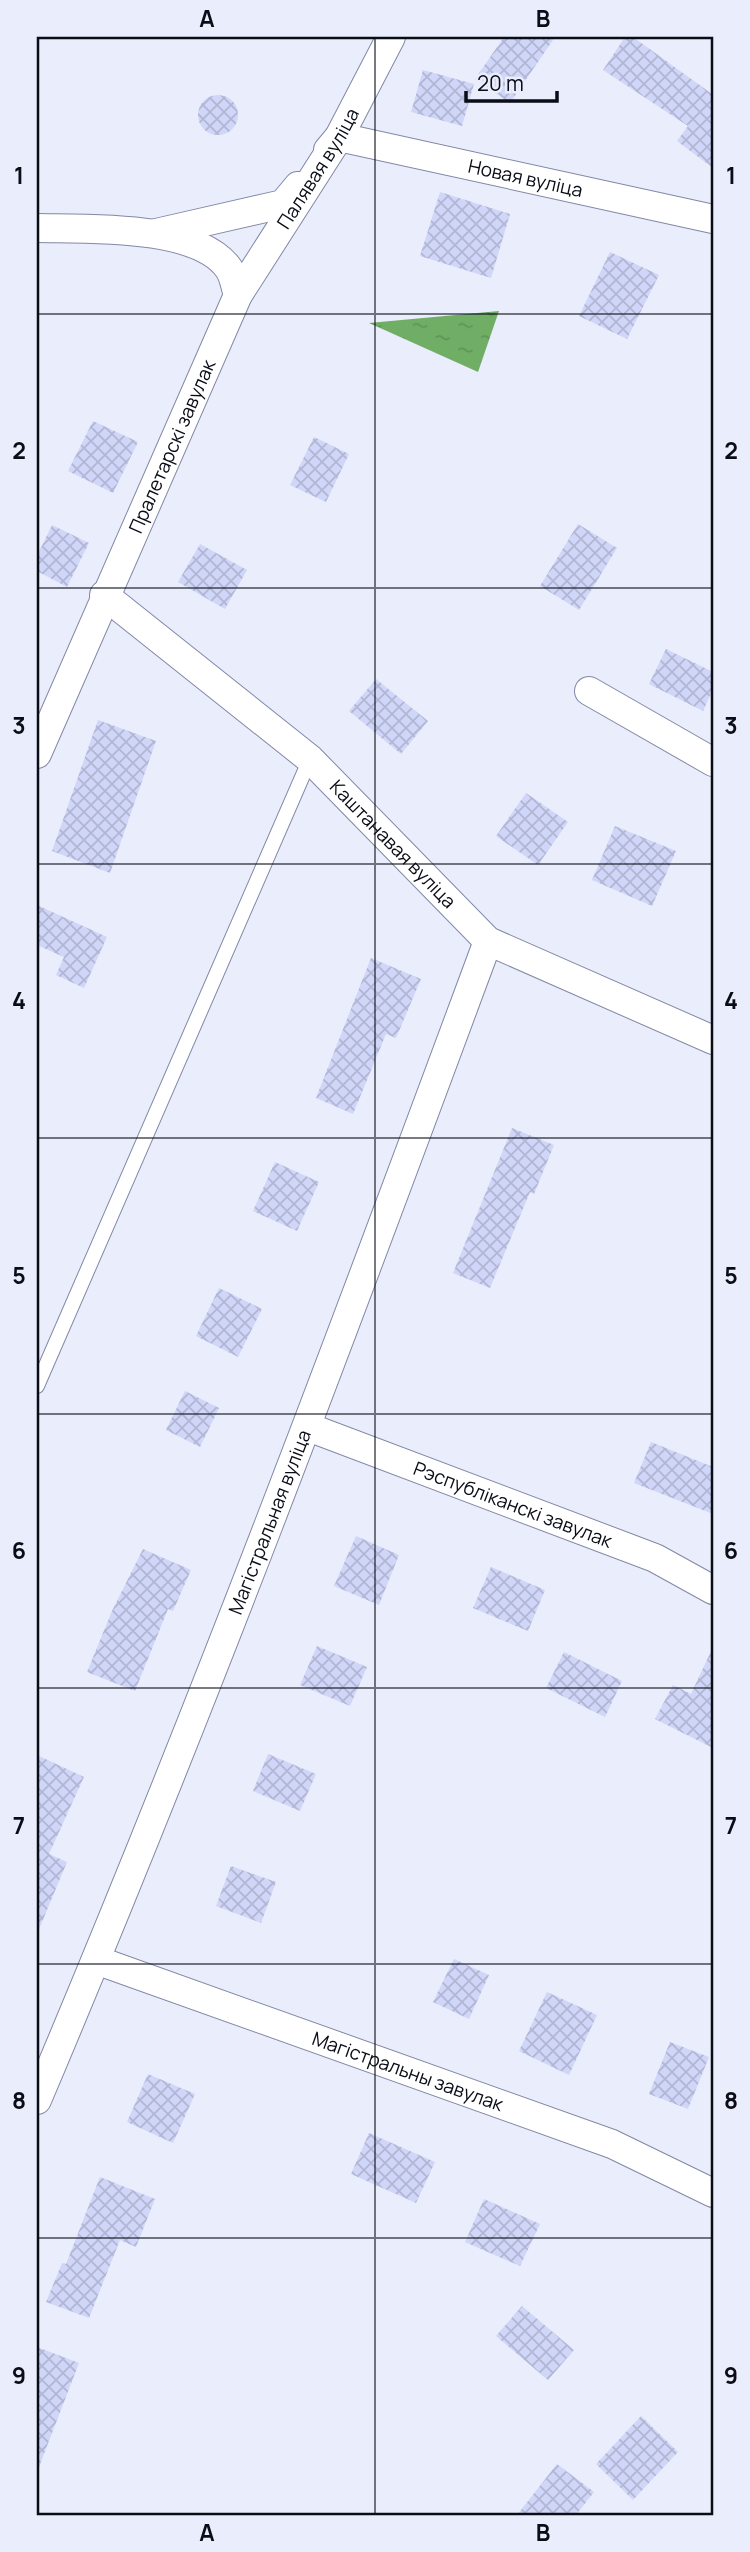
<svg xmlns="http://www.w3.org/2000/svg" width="750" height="2552" viewBox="0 0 750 2552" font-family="Manrope,sans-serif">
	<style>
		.water { fill: url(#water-ripples) }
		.building { fill: url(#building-cross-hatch) }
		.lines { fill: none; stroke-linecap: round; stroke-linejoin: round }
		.lane-casing { stroke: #8288a6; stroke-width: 16 }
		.street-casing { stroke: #8288a6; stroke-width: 30 }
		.lane { stroke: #fff; stroke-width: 14 }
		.street { stroke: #fff; stroke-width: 28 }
		.grid { fill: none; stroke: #0a0c16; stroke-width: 2; stroke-opacity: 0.55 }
		.labels { text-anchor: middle; stroke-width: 6; stroke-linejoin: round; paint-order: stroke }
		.street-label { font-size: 19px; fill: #0a0c16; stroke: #eaedfb }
		.neatline { fill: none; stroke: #0a0c16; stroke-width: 2.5 }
		.grid-label { font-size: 23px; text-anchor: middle; font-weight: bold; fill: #0a0c16 }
	</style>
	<defs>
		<pattern id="water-ripples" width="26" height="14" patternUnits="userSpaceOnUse" patternTransform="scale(1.75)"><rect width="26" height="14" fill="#70ae66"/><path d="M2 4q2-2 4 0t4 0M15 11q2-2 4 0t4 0" fill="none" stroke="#609458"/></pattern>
		<pattern id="building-cross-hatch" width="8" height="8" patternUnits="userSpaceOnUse" patternTransform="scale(1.75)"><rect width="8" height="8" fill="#d0d6f8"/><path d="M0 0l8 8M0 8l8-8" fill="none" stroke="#b1b6d4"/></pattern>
	</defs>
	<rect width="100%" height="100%" fill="#eaedfb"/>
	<polygon class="water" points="499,311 478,372 369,323"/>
	<g class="building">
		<polygon points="504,37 555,37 510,103 475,79"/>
		<polygon points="625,37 633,37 712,94 713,92 713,168 677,141 688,126 603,70"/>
		<polygon points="423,70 474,84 462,126 411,112"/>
		<circle cx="218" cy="115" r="20"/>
		<polygon points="440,192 510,214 491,278 420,256"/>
		<polygon points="610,252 659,275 627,339 579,316"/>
		<polygon points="93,421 138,442 113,493 68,471"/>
		<polygon points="314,437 349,454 326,502 290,485"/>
		<polygon points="578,524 617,548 579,610 540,586"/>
		<polygon points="52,525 89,543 67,587 37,571 37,556"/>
		<polygon points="200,544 247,570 225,609 178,582"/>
		<polygon points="666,649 713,672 713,689 703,711 649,684"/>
		<polygon points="376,679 428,721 401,754 349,711"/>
		<polygon points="98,720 156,741 110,873 52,851"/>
		<polygon points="526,793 568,822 538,865 496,836"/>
		<polygon points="615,826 676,851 652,906 592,880"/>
		<polygon points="37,905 107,937 84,988 56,975 64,957 37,945"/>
		<polygon points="371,958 421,979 396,1038 386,1034 353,1114 316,1098"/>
		<polygon points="512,1128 554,1145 534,1194 530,1192 490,1288 453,1273"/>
		<polygon points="275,1162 319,1182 297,1231 253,1211"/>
		<polygon points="219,1288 262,1309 238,1357 196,1336"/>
		<polygon points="185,1391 219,1408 200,1447 166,1430"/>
		<polygon points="651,1442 713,1467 713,1514 634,1483"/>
		<polygon points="356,1536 399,1555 379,1605 334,1586"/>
		<polygon points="143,1549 191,1570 173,1611 168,1609 135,1691 87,1672 112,1611"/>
		<polygon points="491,1567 545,1590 528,1631 473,1608"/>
		<polygon points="317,1646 367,1667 350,1706 300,1685"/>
		<polygon points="713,1647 713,1748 655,1719 673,1685 691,1694"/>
		<polygon points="564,1652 622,1681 605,1717 546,1688"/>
		<polygon points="268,1754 316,1774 300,1811 253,1791"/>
		<polygon points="37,1755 84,1777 49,1854 67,1862 37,1934"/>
		<polygon points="231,1866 276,1882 261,1923 216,1906"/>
		<polygon points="454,1959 489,1975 469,2019 433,2002"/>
		<polygon points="547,1992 597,2015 569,2075 519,2051"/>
		<polygon points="670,2042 709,2057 688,2109 649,2094"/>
		<polygon points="148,2074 195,2094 173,2143 127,2122"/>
		<polygon points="369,2133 435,2162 416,2203 351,2174"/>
		<polygon points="100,2177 155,2199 136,2247 120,2240 89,2318 46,2302 62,2263 66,2264"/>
		<polygon points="484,2199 540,2224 520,2266 465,2242"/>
		<polygon points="522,2306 574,2350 548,2380 496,2336"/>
		<polygon points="37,2347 79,2363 39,2467 37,2467"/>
		<polygon points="641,2416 678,2452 633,2500 596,2464"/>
		<polygon points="557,2464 594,2492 576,2515 517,2515"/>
	</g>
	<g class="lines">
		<defs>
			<polyline id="lane" points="37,1386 310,759"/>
			<g id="street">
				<path id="s1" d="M328 150 339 137 713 219"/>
				<path d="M37 228C86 229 199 224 229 269 234 276 235 287 238 295"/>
				<polyline points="156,233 283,204 298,186"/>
				<path id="s2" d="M104 595 310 759 488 941 713 1040"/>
				<polyline points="589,691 713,762"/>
				<path id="s3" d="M37 754 238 295 339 137 391 37"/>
				<path id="s4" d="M308 1427 655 1558 713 1590"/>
				<path id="s5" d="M96 1960 612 2144 713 2193"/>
				<path id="s6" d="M37 2100C199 1718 344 1330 488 941"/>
			</g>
		</defs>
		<use href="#lane" class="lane-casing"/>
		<use href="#street" class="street-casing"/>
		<use href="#lane" class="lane"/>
		<use href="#street" class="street"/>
	</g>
	<path class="grid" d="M375 37V2515M37 314H713M37 588H713M37 864H713M37 1138H713M37 1414H713M37 1688H713M37 1964H713M37 2238H713"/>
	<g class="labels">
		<g class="street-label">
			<text dy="7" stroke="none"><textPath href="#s3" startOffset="651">Палявая вуліца</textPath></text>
			<text dy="7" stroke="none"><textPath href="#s1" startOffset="208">Новая вуліца</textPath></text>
			<text dy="7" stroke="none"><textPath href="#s3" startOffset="336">Пралетарскі завулак</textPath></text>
			<text dy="7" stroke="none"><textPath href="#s2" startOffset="382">Каштанавая вуліца</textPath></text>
			<text dy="7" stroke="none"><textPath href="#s4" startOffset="219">Рэспубліканскі завулак</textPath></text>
			<text dy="7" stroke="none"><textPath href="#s6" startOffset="623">Магістральная вуліца</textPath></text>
			<text dy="7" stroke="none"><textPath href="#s5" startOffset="331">Магістральны завулак</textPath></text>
		</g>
	</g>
	<rect width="750" height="2552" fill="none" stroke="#eaedfb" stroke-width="77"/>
	<path d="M466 91v10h91v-10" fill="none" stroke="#0a0c16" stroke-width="3.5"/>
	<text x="477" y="91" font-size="21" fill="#0a0c16" stroke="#eaedfb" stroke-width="5" paint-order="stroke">20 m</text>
	<rect x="38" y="38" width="674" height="2476" class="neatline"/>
	<g class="grid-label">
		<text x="207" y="27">A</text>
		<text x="543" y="27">B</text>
		<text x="19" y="184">1</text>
		<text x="731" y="184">1</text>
		<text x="19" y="459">2</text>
		<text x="731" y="459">2</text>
		<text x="19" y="734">3</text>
		<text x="731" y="734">3</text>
		<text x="19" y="1009">4</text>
		<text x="731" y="1009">4</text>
		<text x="19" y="1284">5</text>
		<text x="731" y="1284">5</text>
		<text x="19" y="1559">6</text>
		<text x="731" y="1559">6</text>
		<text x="19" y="1834">7</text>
		<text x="731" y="1834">7</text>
		<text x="19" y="2109">8</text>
		<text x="731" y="2109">8</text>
		<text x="19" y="2384">9</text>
		<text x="731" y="2384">9</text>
		<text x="207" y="2541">A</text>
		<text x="543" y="2541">B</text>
	</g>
</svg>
